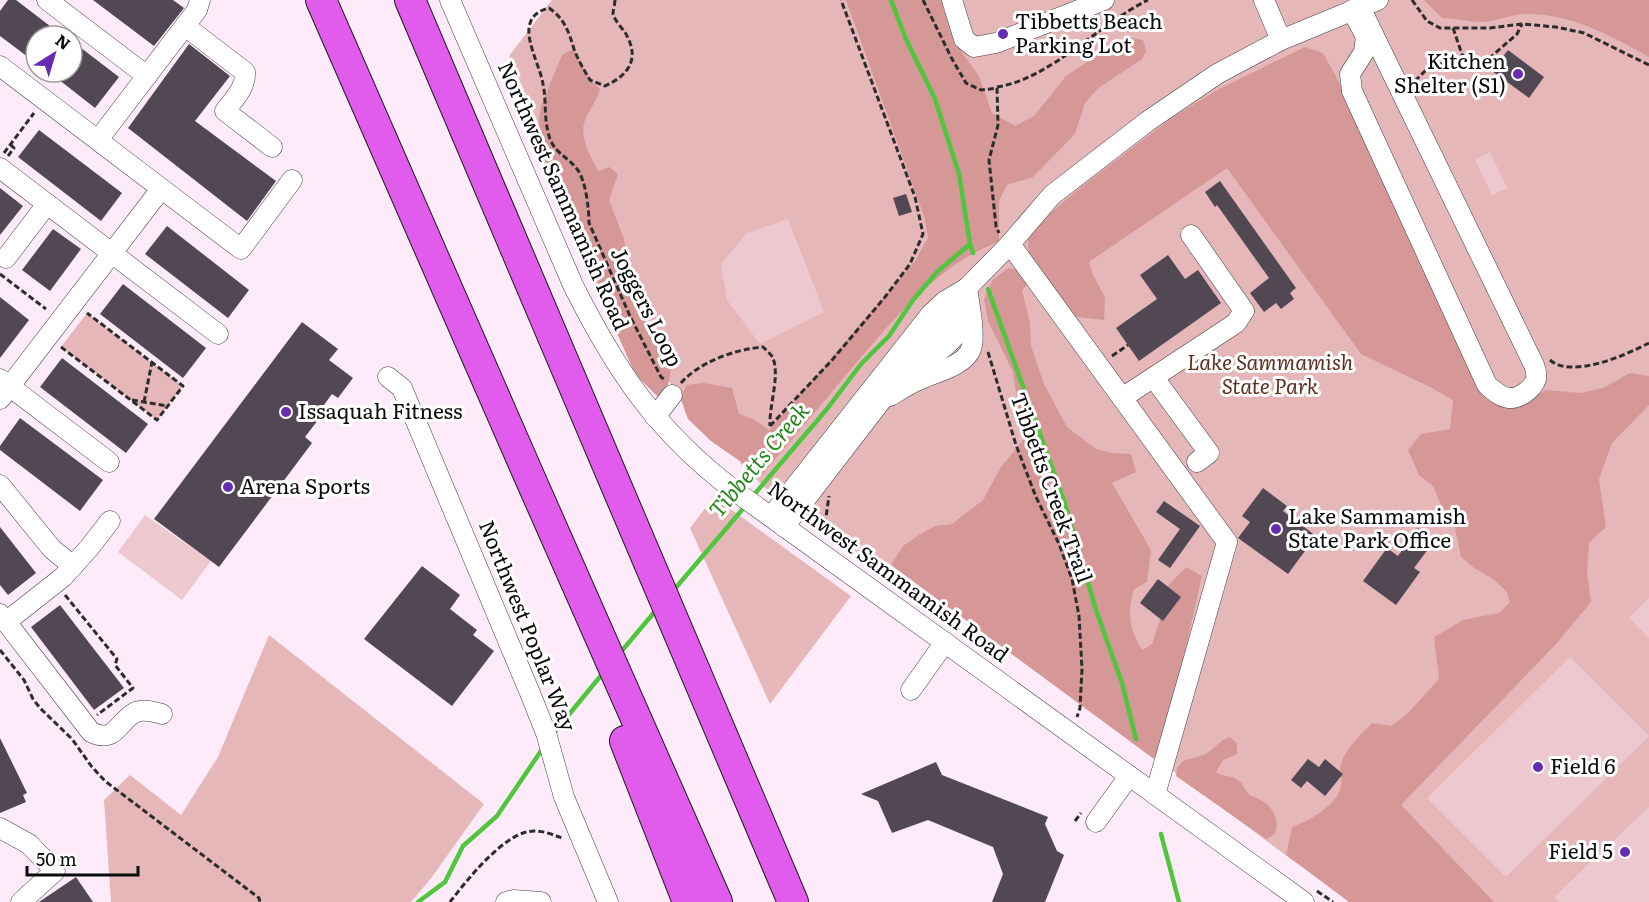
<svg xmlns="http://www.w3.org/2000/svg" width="1649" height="902" viewBox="0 0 1649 902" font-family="Literata,serif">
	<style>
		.green { fill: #e6b7b9 }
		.forest { fill: #d59897 }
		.pitch { fill: #edc8cf }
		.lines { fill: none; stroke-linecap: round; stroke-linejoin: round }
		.stream { stroke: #50c53e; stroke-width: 4.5 }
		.building { fill: #524853 }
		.minor-casing { stroke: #3e3e3e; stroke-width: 21 }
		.highway-casing { stroke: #1c1c1c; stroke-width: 32 }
		.path { stroke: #2d2d2d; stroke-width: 3; stroke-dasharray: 6 3; stroke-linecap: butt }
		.minor { stroke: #fff; stroke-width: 20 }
		.highway { stroke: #e15bec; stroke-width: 30 }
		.poi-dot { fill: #652cb2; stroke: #fff; stroke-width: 2 }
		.labels { text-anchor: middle; stroke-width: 6; stroke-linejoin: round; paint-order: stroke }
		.poi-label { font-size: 21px; fill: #0b0b0b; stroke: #fff; text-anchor: start }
		.street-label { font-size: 21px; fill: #0b0b0b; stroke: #fff }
		.park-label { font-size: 21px; font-style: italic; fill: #5e3020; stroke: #fff }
		.water-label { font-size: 22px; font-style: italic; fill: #26881c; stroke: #fff }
	</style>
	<rect width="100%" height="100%" fill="#feebf9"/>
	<g class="green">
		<polygon points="552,0 1649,0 1649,902 1353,902 1284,854 893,562 891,565 880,558 876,562 876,567 816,524 802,512 781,504 740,463 747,454 676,392 609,286 509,56"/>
		<polygon points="87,313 183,386 157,420 61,347"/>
		<polygon points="714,497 851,596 770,704 690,528"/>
		<polygon points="269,635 484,804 432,877 411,902 111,902 104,800 130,775 181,815 218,757"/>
	</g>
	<g class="forest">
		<path d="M846 0H941L950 30 963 54 979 76 992 113 1015 126 1034 116 1066 76 1087 62 1111 49 1126 37 1143 40 1146 51 1142 59 1097 89 1085 103 1075 134 1033 177 1007 185 999 201V242C937 263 887 327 846 375 818 409 789 443 761 476L711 441 688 419 680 397 687 385 703 383 732 388 739 414 753 419 769 430 915 261 928 238 925 219Z"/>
		<path d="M1424 0H1649V57C1612 36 1568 12 1524 14 1510 15 1497 21 1483 22 1473 23 1454 18 1442 18Z"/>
		<path d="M1305 47 1323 53 1337 78 1358 127 1491 398 1526 401 1546 390 1581 393 1603 388 1630 373 1649 376V405L1612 443 1599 479 1606 527 1589 543 1587 572 1591 602 1558 642 1401 805 1494 902H1349L1286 855 1292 827C1308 821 1336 806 1341 787 1343 780 1339 771 1341 764 1346 747 1361 735 1372 723L1392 726 1408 713 1439 679 1434 637 1463 620 1499 613 1510 602 1506 591 1493 579 1474 568 1461 557 1454 523 1441 505 1433 486 1419 475 1408 450 1421 434 1450 429 1453 400 1430 387 1361 354 1227 168 1089 262 1093 275 1105 297 1104 320 1070 316 1056 300 1049 280 1029 268 1028 236 1041 221 1081 187 1173 117 1219 89Z"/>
		<path d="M574 49 590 80 600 89C597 100 590 109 585 120 579 136 590 158 599 171L609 167 618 174 609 200 624 239 627 257 645 308 646 320C668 343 681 371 660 399L635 374 535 148 541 106 562 55Z"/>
		<path d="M1008 268 1017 269 1029 282 1022 291 1030 322 1031 346 1044 384 1067 427 1096 449 1113 453 1131 454 1136 472 1112 483 1151 550 1147 582 1134 589C1127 615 1129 627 1142 650L1152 644 1161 617 1164 590 1186 567 1202 576 1170 718 1154 759 891 565 903 546 919 535 935 526 952 524 983 500 1001 467 1023 440 1013 372 988 321 984 299 993 280Z"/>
		<path d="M1230 737 1237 743V754L1223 760 1216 772C1223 777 1227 775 1234 778 1244 782 1243 789 1250 795 1252 797 1256 797 1259 799 1273 807 1280 818 1275 834L1266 839 1176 776 1177 768 1183 761 1206 754 1223 740Z"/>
	</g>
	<g class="pitch">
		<polygon points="1490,152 1507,188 1492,195 1475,160"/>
		<polygon points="788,219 824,312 760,344 727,300 721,264 747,233"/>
		<polygon points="145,515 211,561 182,600 118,552"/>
		<polygon points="1649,598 1649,638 1629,618"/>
		<polygon points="1570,657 1649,736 1506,877 1427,798"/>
		<polygon points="1649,807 1649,902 1559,902 1554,897"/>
	</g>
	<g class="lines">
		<g class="stream">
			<polyline points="970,244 973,253"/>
			<polyline points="988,289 1064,501 1096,610 1122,683 1136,739"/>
			<polyline points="752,497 827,409 861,364 889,336 913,300 938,271 970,244 959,174 935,99 905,37 891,0"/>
			<polyline points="673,591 747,504"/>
			<polyline points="620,653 657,609"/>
			<polyline points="553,734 603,673"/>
			<polyline points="1161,834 1179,902"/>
			<polyline points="418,902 445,882 463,846 497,816 543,748"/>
		</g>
	</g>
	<g class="building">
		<polygon points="8,0 16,0 63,36 36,36 36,63 0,36 0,11"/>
		<polygon points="93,0 173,0 184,8 154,46"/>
		<polygon points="72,41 119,77 95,108 49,72 72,72"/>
		<polygon points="189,44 230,76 195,121 276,181 247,221 128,128"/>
		<polygon points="1508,50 1544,77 1529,98 1492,71"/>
		<polygon points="39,130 122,193 101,221 18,157"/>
		<polygon points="1220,181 1296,288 1290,293 1294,299 1281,309 1276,303 1264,312 1250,293 1269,278 1217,205 1215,207 1205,192"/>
		<polygon points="0,188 23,206 0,235"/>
		<polygon points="906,194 912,212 899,216 893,198"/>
		<polygon points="167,226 249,290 228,318 145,254"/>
		<polygon points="53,229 81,249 50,291 22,270"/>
		<polygon points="1168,255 1185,279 1198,270 1221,303 1139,361 1116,328 1157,299 1140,275"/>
		<polygon points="123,284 206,348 183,378 100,314"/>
		<polygon points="0,297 29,320 0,358"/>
		<polygon points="302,322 338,349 329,360 353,378 338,398 332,394 318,413 321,416 305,437 312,443 219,567 154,519"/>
		<polygon points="62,358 148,424 126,453 40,387"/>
		<polygon points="20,418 103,480 80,511 0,450 0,446"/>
		<polygon points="1263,488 1287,506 1283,511 1316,536 1288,574 1238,538 1250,522 1242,516"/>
		<polygon points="1164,501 1200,526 1170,568 1158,560 1180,529 1156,512"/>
		<polygon points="0,527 36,573 8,595 0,585"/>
		<polygon points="1418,528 1435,540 1414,568 1420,572 1396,605 1363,581 1387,548 1398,556"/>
		<polygon points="422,566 460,595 450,609 477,630 473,635 494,651 452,706 364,639"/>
		<polygon points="1158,579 1181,597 1163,621 1140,603"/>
		<polygon points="60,605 124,688 94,710 31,627"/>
		<polygon points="0,738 27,793 23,795 26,802 0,813"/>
		<polygon points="1308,759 1319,767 1325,759 1343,774 1325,796 1307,781 1301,788 1291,780"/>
		<polygon points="936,762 942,775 1048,817 1045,824 1057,851 1064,855 1045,902 992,902 1003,874 993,847 928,820 892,833 878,801 861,794"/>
		<polygon points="76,877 93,902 39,902"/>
	</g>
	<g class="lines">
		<defs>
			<g id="minor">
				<polyline points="47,0 147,76"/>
				<path d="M450 0 573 285C616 371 657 432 735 491L1304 902"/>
				<polyline points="952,0 964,39 974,47 996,43 1104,0"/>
				<polyline points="1264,0 1281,40"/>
				<path d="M1352 10 1366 37 1364 52 1350 74 1352 91 1487 385C1494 391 1500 397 1509 398 1519 399 1533 389 1536 379 1537 374 1536 370 1534 365L1360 7"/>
				<path d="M185 26 245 72C246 88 234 99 225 111L272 147"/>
				<polyline points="0,66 241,249 292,180"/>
				<polyline points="98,140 197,10 200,0"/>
				<polyline points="0,168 218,334"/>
				<polyline points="1010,244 1227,542 1155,795"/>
				<polyline points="6,258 47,204"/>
				<path d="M914 366C939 355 954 339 970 318"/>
				<polyline points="388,377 402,388 530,693 546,733 564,797 608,902"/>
				<polyline points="1154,378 1209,453 1197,462"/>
				<polyline points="0,379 109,462"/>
				<path d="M890 396C900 390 909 384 919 380 934 372 964 367 971 349 976 335 969 303 967 288"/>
				<polyline points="1122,398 1236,323 1244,311 1191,235"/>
				<polyline points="0,399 161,189"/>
				<polyline points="655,417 672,395"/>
				<polyline points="0,485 52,549 73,566"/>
				<polyline points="771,517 931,314 945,301 967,288"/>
				<polyline points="784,527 904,371 943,327 955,312 967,288 1010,244 1052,195 1148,121 1217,74 1281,40 1378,0"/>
				<path d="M0 614 91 732C115 744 117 723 134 713 143 708 154 712 162 714"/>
				<polyline points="6,622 63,577 89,548 110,521"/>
				<polyline points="911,690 945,642"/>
				<polyline points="1096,822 1129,776"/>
				<polyline points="0,828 29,844 55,871 21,902"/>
				<polyline points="506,902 513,900 541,902"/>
			</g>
			<g id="highway">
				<path d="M321 0C451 302 585 601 717 902"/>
				<polyline points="410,0 793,902"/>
				<polyline points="625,741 688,902"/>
			</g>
		</defs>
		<use href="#minor" class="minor-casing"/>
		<use href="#highway" class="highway-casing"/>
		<g class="path">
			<path d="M615 0C615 4 613 10 613 14 615 21 622 28 626 34 640 59 629 75 605 86L590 80C584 70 578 60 574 49 569 32 564 18 549 8 510 18 539 59 543 84 547 103 543 118 550 139 556 154 568 157 577 169 586 180 589 210 589 223L630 316 661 377 665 380"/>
			<polyline points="923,0 952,59 966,83 981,90 997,88 998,125 989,160 996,226 999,233"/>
			<polyline points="1412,0 1427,21 1440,28 1490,28 1522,24 1556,27 1584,33 1649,65"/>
			<polyline points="1453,28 1465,63"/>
			<polyline points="1415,81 1425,71 1440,64 1485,62 1517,34 1522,24"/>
			<path d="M997 87C1050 79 1099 24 1148 0"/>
			<polyline points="4,153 34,113"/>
			<polyline points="8,156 14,148 11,145"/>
			<polyline points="0,274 46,309"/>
			<polyline points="61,347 157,420 183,386 87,313"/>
			<polyline points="988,352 1016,445 1036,497 1059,544 1072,579 1079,616 1082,669 1080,708 1077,717"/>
			<polyline points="1112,356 1128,345"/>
			<path d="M1550 360C1572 379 1626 355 1649 343"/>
			<path d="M681 383C699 362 736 349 763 347 767 351 771 354 773 358 780 377 769 405 770 426"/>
			<polyline points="132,400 167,406"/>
			<polyline points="144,402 152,362"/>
			<polyline points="770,426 833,359 885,297 910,264 923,234 915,197 841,0"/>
			<polyline points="820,532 826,517 829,496"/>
			<polyline points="65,595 117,659 115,665 133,688 97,715"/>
			<polyline points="0,650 24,680 33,699 40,708 72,739 92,767 105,781 259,898 260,902"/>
			<polyline points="1075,821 1081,813"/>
			<polyline points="1317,891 1333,902"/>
			<path d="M450 902C467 880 506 830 535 831 544 831 554 835 562 838"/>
		</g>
		<use href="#minor" class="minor"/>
		<use href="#highway" class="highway"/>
	</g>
	<g class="poi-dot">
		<circle cx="1003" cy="34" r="6"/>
		<circle cx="1518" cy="74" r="6"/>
		<circle cx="286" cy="412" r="6"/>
		<circle cx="228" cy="487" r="6"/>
		<circle cx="1276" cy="529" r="6"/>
		<circle cx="1538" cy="767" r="6"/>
		<circle cx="1625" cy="852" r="6"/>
	</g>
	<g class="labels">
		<g class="poi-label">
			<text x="1015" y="29">Tibbetts Beach<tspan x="1015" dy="24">Parking Lot</tspan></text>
			<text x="1506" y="69" text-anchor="end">Kitchen<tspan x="1506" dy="24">Shelter (S1)</tspan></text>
			<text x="298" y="419">Issaquah Fitness</text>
			<text x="240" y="494">Arena Sports</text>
			<text x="1288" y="524">Lake Sammamish<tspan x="1288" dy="24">State Park Office</tspan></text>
			<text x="1550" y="774">Field 6</text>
			<text x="1613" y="859" text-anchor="end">Field 5</text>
		</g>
		<g class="street-label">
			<text transform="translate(563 196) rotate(66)" y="7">Northwest Sammamish Road</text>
			<text transform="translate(646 307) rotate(63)" y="7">Joggers Loop</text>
			<text transform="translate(1051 488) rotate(70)" y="7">Tibbetts Creek Trail</text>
			<text transform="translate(888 572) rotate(36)" y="7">Northwest Sammamish Road</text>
			<text transform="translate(527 626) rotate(68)" y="7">Northwest Poplar Way</text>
		</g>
		<g class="park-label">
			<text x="1270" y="370">Lake Sammamish<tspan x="1270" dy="24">State Park</tspan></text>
		</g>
		<g class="water-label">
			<text transform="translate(759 460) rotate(-50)" y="8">Tibbetts Creek</text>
		</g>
	</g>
	<g transform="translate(54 54) rotate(37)"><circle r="28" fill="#ffffff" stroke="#9d9d9d" stroke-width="1.5"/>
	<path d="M0-4.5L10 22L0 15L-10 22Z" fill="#652cb2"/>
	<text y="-9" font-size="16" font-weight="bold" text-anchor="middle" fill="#0b0b0b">N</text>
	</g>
	<path d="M27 866v9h111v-9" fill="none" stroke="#0b0b0b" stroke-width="3"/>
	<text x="36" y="866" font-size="18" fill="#0b0b0b" stroke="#ffffff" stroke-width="4.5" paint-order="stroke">50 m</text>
</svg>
